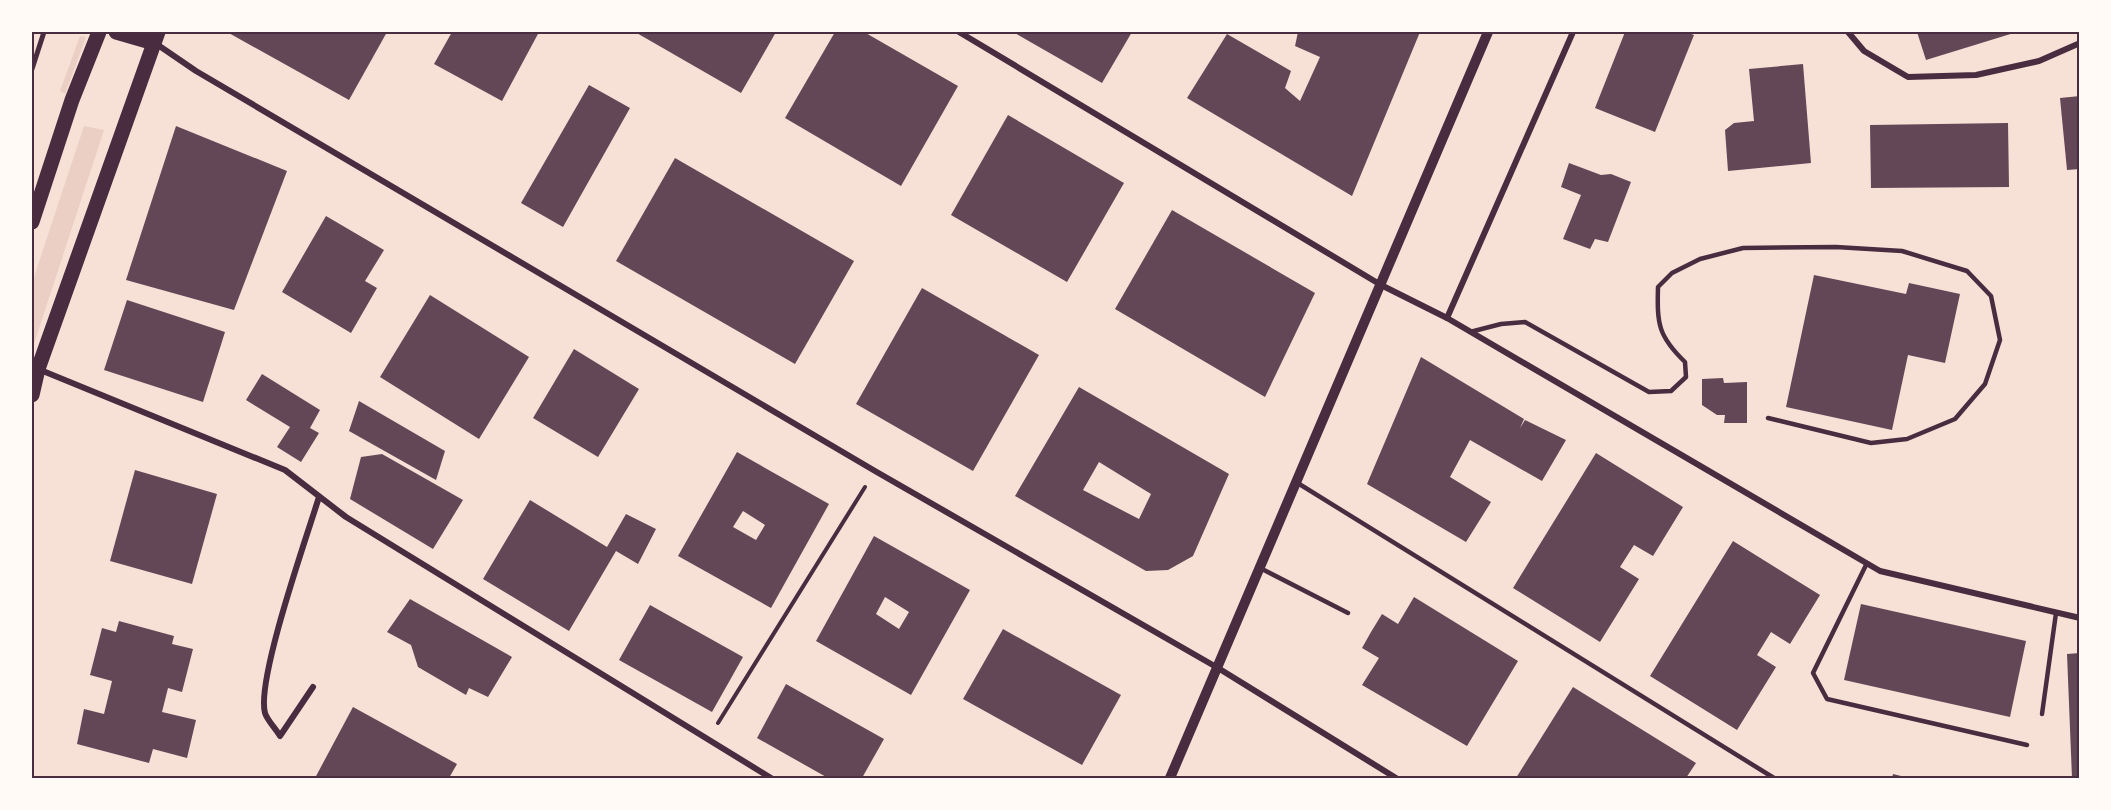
<svg xmlns="http://www.w3.org/2000/svg" width="2111" height="810" viewBox="0 0 2111 810" font-family="Inter,sans-serif">
	<style>
		.green { fill: #ebcfc5 }
		.building { fill: #644757; fill-rule: evenodd }
		.lines { fill: none; stroke-linecap: round; stroke-linejoin: round }
		.path { stroke: #4a2c40; stroke-width: 4 }
		.service { stroke: #4a2c40; stroke-width: 4.5 }
		.pedestrian { stroke: #4a2c40; stroke-width: 5 }
		.minor { stroke: #4a2c40; stroke-width: 6 }
		.tertiary { stroke: #4a2c40; stroke-width: 10 }
		.primary { stroke: #4a2c40; stroke-width: 15 }
		.neatline { fill: none; stroke: #4a2c40; stroke-width: 2 }
	</style>
	<rect width="100%" height="100%" fill="#f7e1d7"/>
	<g class="green">
		<polygon points="80,36 86,37 65,94 60,91"/>
		<polygon points="84,126 104,130 32,350 32,283"/>
	</g>
	<g class="building">
		<polygon points="227,32 387,32 349,100"/>
		<polygon points="452,32 539,32 502,101 434,64"/>
		<polygon points="635,32 776,32 741,93"/>
		<polygon points="835,32 864,32 958,86 901,186 785,118"/>
		<polygon points="1013,32 1132,32 1102,83"/>
		<polygon points="1298,32 1420,32 1352,196 1187,98 1227,34 1291,71 1285,88 1300,101 1320,57 1295,46"/>
		<polygon points="1625,32 1686,32 1694,35 1655,132 1595,108"/>
		<polygon points="1917,32 2017,32 1926,60"/>
		<polygon points="1803,64 1811,163 1728,171 1725,130 1734,123 1754,121 1749,69"/>
		<polygon points="589,85 630,108 563,227 521,203"/>
		<polygon points="2080,96 2080,169 2067,170 2060,98"/>
		<polygon points="1008,115 1124,183 1067,282 951,215"/>
		<polygon points="2008,123 2009,187 1871,188 1870,125"/>
		<polygon points="176,126 287,171 234,310 126,280"/>
		<polygon points="675,158 854,261 795,364 616,261"/>
		<polygon points="1569,163 1601,175 1611,174 1631,182 1608,242 1595,239 1590,249 1563,239 1581,195 1561,187"/>
		<polygon points="1172,210 1315,293 1265,397 1115,309"/>
		<polygon points="326,216 384,250 365,281 377,288 351,333 282,292"/>
		<polygon points="1814,275 1906,294 1909,283 1960,294 1945,363 1908,355 1892,430 1786,407"/>
		<polygon points="922,288 1039,355 973,471 856,404"/>
		<polygon points="430,295 529,357 479,439 380,377"/>
		<polygon points="127,300 225,332 203,402 104,370"/>
		<polygon points="574,349 639,389 598,457 533,418"/>
		<polygon points="1421,357 1524,419 1520,428 1525,420 1566,440 1542,481 1470,440 1450,477 1491,502 1466,542 1367,484"/>
		<polygon points="262,374 320,410 310,428 319,433 301,462 277,447 290,427 246,400"/>
		<polygon points="1723,378 1724,383 1747,382 1747,423 1724,423 1725,415 1717,415 1702,405 1702,379"/>
		<path d="M1079 387 1229 474 1193 556 1168 570 1146 571 1015 496ZM1099 462 1151 494 1139 519 1083 490Z"/>
		<polygon points="359,401 445,451 436,480 349,431"/>
		<path d="M737 452 829 504 771 608 678 556ZM743 511 765 525 756 540 733 527Z"/>
		<polygon points="1596,453 1683,507 1653,556 1634,545 1620,567 1639,579 1600,642 1513,588"/>
		<polygon points="382,454 463,500 433,549 350,499 361,457"/>
		<polygon points="135,470 217,494 192,584 110,561"/>
		<polygon points="530,500 607,547 626,514 656,529 638,564 616,551 569,631 483,579"/>
		<path d="M874 536 970 590 911 695 816 641ZM885 597 909 612 899 629 876 614Z"/>
		<polygon points="1733,541 1820,595 1790,644 1771,632 1757,655 1776,667 1737,730 1650,676"/>
		<polygon points="1414,597 1518,661 1467,746 1362,685 1379,658 1362,648 1371,632 1382,614 1398,624"/>
		<polygon points="410,599 512,657 488,697 469,688 466,695 418,667 411,645 387,632"/>
		<polygon points="1861,604 2026,641 2010,717 1844,680"/>
		<polygon points="650,605 743,657 712,712 619,660"/>
		<polygon points="119,621 174,636 172,644 193,649 182,692 168,688 162,712 196,720 187,758 153,749 149,763 77,744 84,709 104,714 112,681 90,675 102,628 116,632"/>
		<polygon points="1003,629 1121,695 1082,765 963,699"/>
		<polygon points="2080,653 2080,778 2072,778 2067,654"/>
		<polygon points="786,684 884,739 862,778 828,778 757,738"/>
		<polygon points="1573,687 1696,763 1686,778 1516,778"/>
		<polygon points="353,707 457,764 449,778 315,778"/>
		<polygon points="1893,774 1909,778 1892,778"/>
	</g>
	<g class="lines">
		<polyline class="path" points="718,723 865,487"/>
		<g class="service">
			<path d="M1470 332 1501 324 1525 322 1649 392 1671 391 1686 377 1685 362C1658 336 1657 324 1658 287L1672 273 1700 259 1743 248 1836 247 1902 251 1967 271 1991 296 2000 340 1985 384 1955 419 1907 439 1871 443 1768 418"/>
			<polyline points="1296,482 1774,778"/>
			<polyline points="1867,563 1813,673 1827,699 2027,745"/>
			<polyline points="1260,568 1348,613"/>
			<polyline points="2042,714 2056,613"/>
		</g>
		<polyline class="pedestrian" points="32,69 44,32"/>
		<g class="minor">
			<polyline points="959,32 1381,285 1447,318 1880,571 2080,618"/>
			<polyline points="1848,32 1864,51 1908,77 1976,75 2039,61 2080,43"/>
			<polyline points="155,43 196,71 875,471 1218,668 1396,778"/>
			<polyline points="1447,318 1573,32"/>
			<polyline points="38,369 285,470 346,517 771,778"/>
			<path d="M313 687 280 736C276 729 267 720 265 713 256 680 307 536 319 497"/>
		</g>
		<polyline class="tertiary" points="1170,778 1488,32"/>
		<g class="primary">
			<polyline points="116,32 154,43"/>
			<polyline points="32,222 72,100 99,32"/>
			<polyline points="32,395 38,369 158,32"/>
		</g>
	</g>
	<rect width="2111" height="810" fill="none" stroke="#fffaf5" stroke-width="66"/>
	<rect x="33" y="33" width="2045" height="744" class="neatline"/>
</svg>
